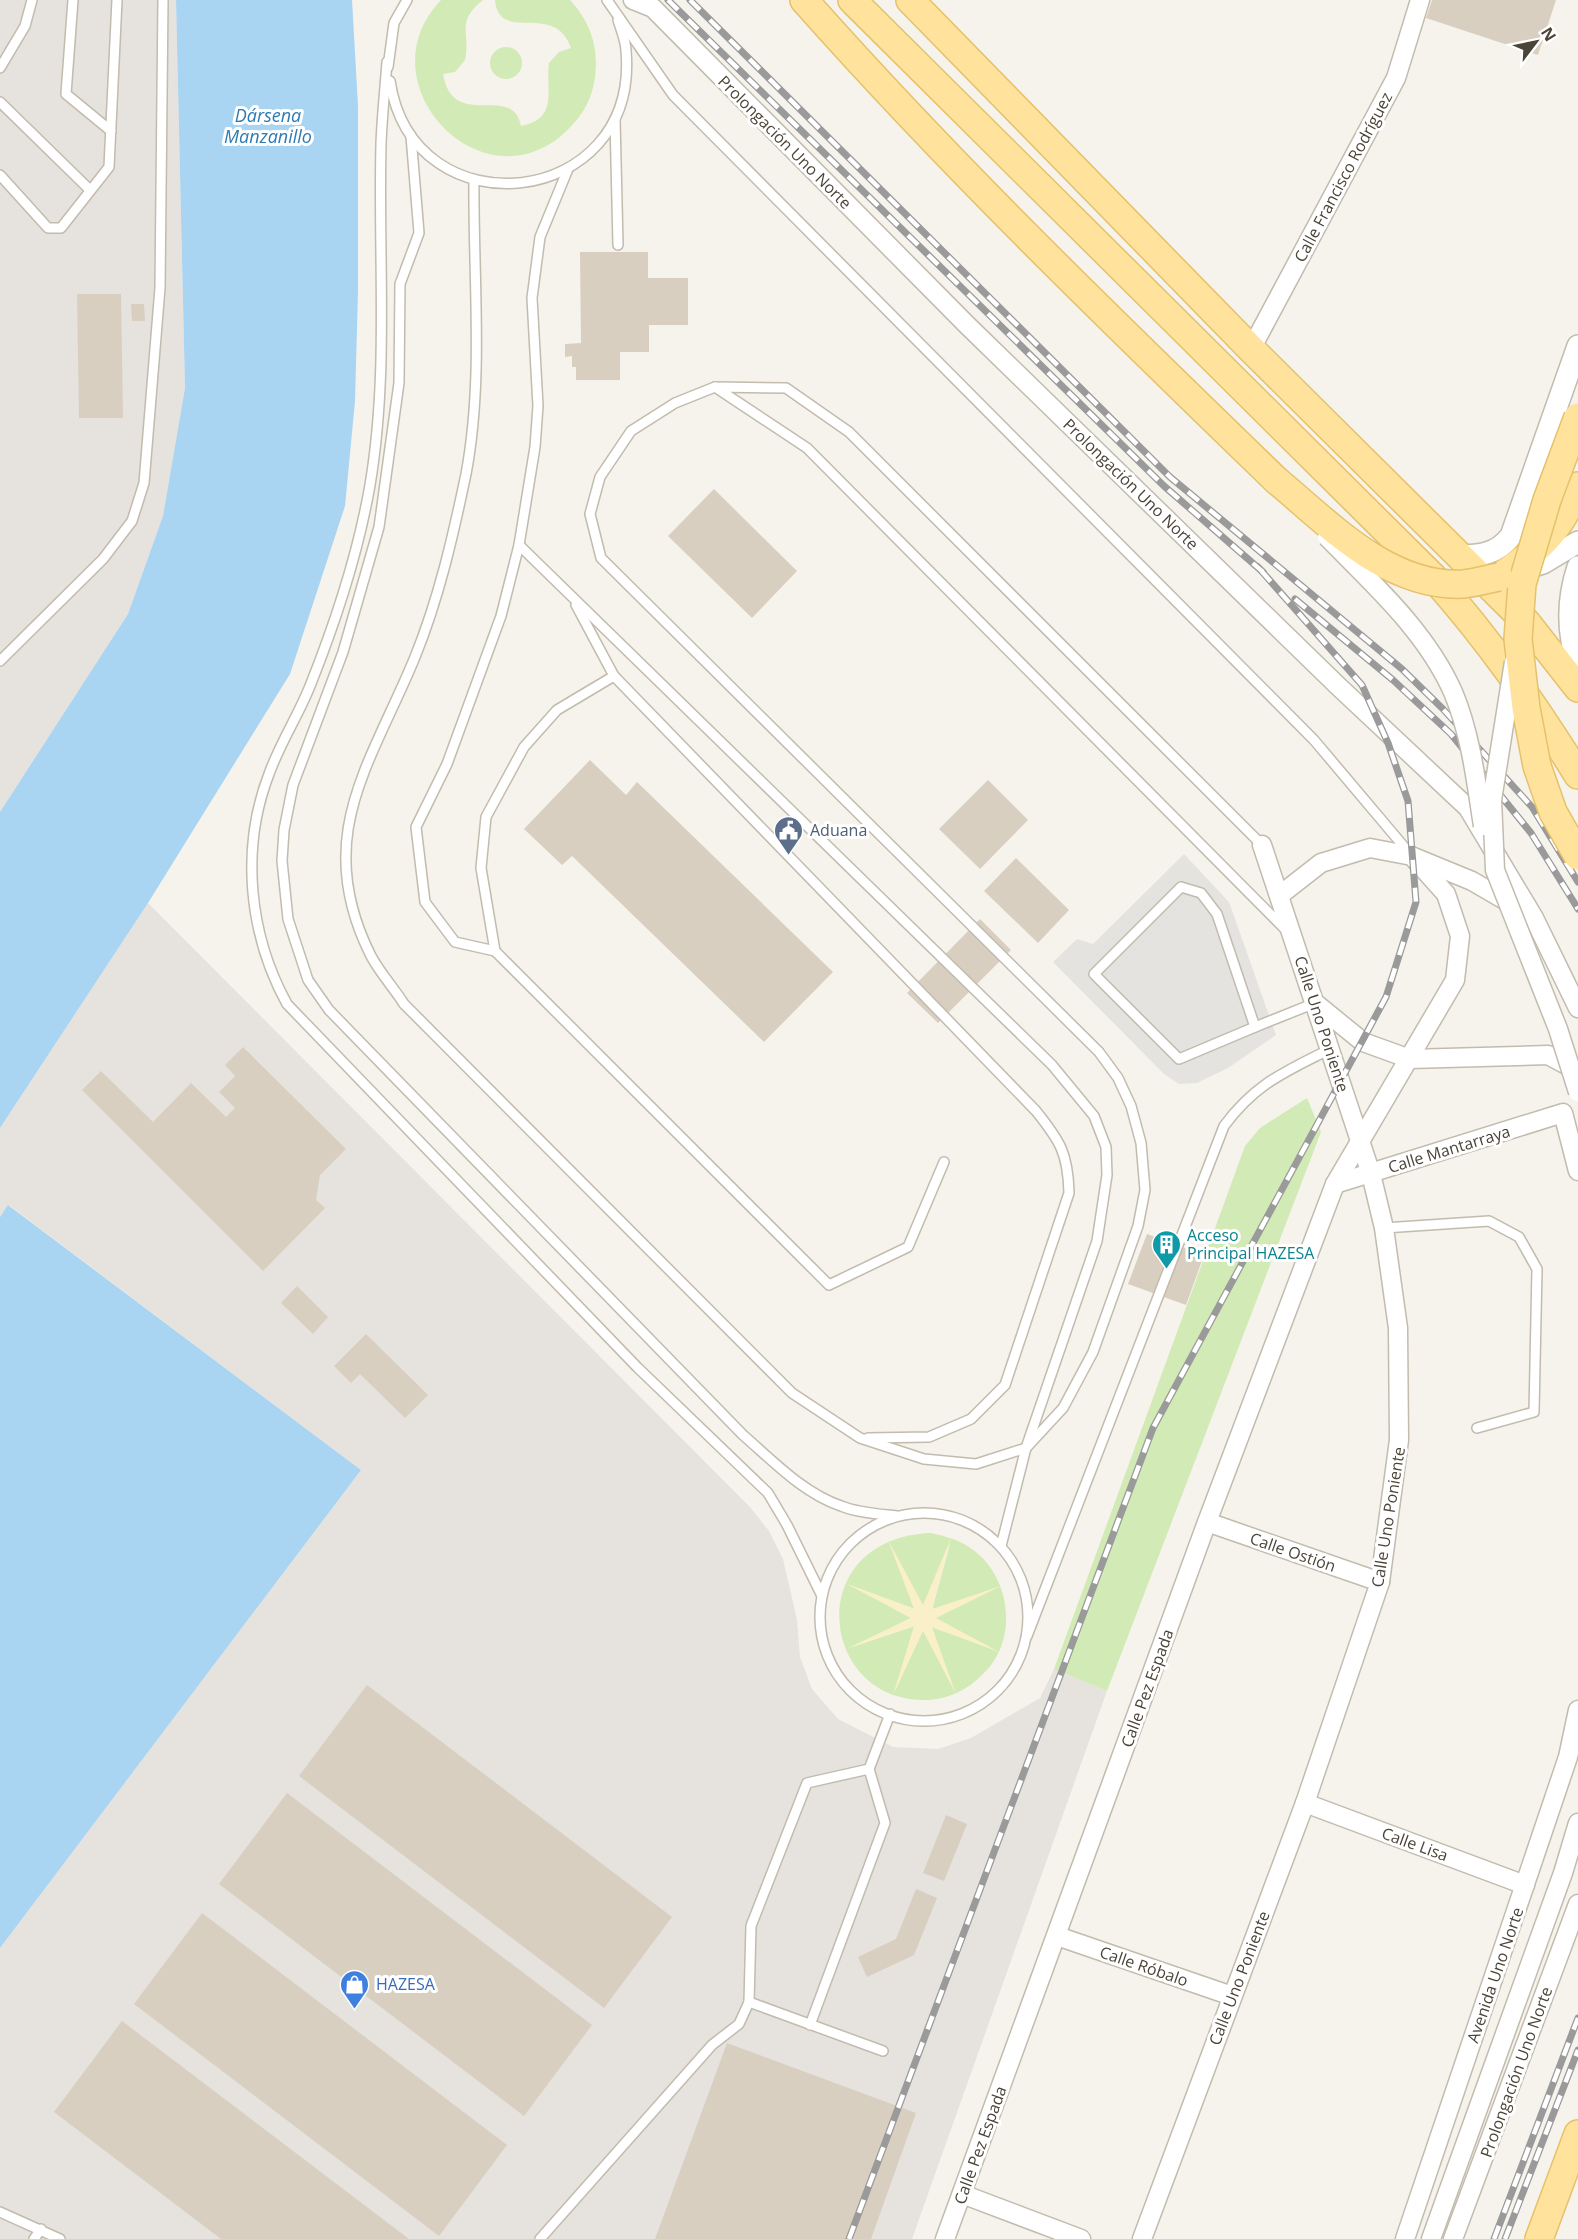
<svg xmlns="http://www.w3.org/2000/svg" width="1578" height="2239" viewBox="0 0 1578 2239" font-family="'Open Sans',sans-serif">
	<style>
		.industrial { fill: #e6e2dd }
		.green { fill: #d2eab5; fill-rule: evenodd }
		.sand { fill: #f9efc9 }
		.parking { fill: #e5e3e0 }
		.water { fill: #a9d4f2 }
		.building { fill: #d8cfc1 }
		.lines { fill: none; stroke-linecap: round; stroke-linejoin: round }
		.service-casing { stroke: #c2bbae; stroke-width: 12 }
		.minor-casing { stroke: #c2bbae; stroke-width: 21 }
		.tertiary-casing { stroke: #c2bbae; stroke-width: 24 }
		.primary-casing { stroke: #e6c16a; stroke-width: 30 }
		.service { stroke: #fff; stroke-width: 9 }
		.minor { stroke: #fff; stroke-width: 18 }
		.tertiary { stroke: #fff; stroke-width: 21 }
		.primary { stroke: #ffe39c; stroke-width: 27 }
		.rail-casing { stroke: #9a9a9a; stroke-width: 7 }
		.rail { stroke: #fff; stroke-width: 4.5; stroke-dasharray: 14; stroke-linecap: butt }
		.minor-bridge-casing { stroke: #c2bbae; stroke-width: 21; stroke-linecap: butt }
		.primary-bridge-casing { stroke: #e6c16a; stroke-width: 30; stroke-linecap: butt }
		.minor-bridge { stroke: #fff; stroke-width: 18 }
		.primary-bridge { stroke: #ffe39c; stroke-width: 27 }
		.labels { text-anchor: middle; stroke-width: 6; stroke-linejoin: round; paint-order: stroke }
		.street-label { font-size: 16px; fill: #4b4439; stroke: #fff }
		.service-label { font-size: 16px; fill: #4e5e75; stroke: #fff; text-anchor: start }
		.culture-label { font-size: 16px; fill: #0d838f; stroke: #fff; text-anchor: start }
		.shop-label { font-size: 16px; fill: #366cbe; stroke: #fff; text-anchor: start }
		.water-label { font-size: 18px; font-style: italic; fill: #2e7ab2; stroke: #fff }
	</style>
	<rect width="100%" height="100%" fill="#f6f3ec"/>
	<g class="industrial">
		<polygon points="0,0 176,0 185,388 163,516 128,614 0,812"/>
		<polygon points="148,903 750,1507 769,1531 783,1559 797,1620 800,1657 812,1689 838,1719 893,1747 938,1749 971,1738 1040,1698 1054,1669 1107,1691 912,2239 0,2239 0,1948 361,1470 9,1205 0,1217 0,1128"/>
	</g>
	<g class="green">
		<path d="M441 0H483C455 22 471 33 465 60L455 72 443 74C453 132 513 82 521 126 560 119 545 87 549 63L559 52 571 48C555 0 499 45 495 0H570C592 23 600 52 594 83 590 105 578 121 561 136 478 205 363 81 441 0Z"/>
		<circle cx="506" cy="63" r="16"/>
		<polygon points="1307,1098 1321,1132 1107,1691 1054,1669 1245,1146 1260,1128"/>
		<path d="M931 1533C944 1536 957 1539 969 1547 1010 1573 1020 1638 984 1673 968 1690 947 1700 924 1700 818 1700 802 1538 931 1533ZM950 1544 932 1610 994 1589 935 1618 993 1649 931 1627 953 1688 923 1630 896 1689 915 1626 852 1647 911 1618 852 1586 915 1609 891 1546 923 1606Z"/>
	</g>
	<polygon class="sand" points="951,1538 932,1609 1001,1586 936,1618 999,1652 932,1627 956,1694 923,1631 893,1695 914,1626 846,1649 911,1618 845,1583 914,1609 888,1540 923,1605"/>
	<polygon class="parking" points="1184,854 1229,902 1276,1035 1228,1068 1197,1083 1179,1084 1164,1074 1053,962 1077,939 1093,944"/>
	<g class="water">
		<polygon points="176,0 352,0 358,106 358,291 355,401 345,506 290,674 148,903 0,1128 0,812 128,614 163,516 185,388"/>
		<polygon points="8,1205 361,1470 0,1948 0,1217"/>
	</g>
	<g class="building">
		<polygon points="1432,0 1556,0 1538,55 1426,18"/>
		<polygon points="580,252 648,252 648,278 688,278 688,325 649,325 649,352 620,352 620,380 576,380 576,367 572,367 572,356 565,357 565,344 581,343"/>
		<polygon points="77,294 121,294 123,418 79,418"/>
		<polygon points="131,304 144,304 145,321 132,321"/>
		<polygon points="714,489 797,571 752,618 668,536"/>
		<polygon points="590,760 626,795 637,782 833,972 764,1042 572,856 562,865 524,829"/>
		<polygon points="988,780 1028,820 980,869 939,829"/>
		<polygon points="1016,858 1069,910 1038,943 984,891"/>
		<polygon points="980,919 1011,950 938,1023 907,993"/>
		<polygon points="243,1047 346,1149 320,1175 316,1200 325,1208 263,1271 82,1090 101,1071 153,1122 191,1083 226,1117 235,1108 219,1092 235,1076 225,1065"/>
		<polygon points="1147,1234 1204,1255 1186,1305 1128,1284"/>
		<polygon points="297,1286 328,1317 313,1334 281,1303"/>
		<polygon points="366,1334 428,1395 405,1418 360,1374 351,1383 334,1366"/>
		<polygon points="367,1685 672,1917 604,2008 299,1776"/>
		<polygon points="287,1793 592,2025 524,2116 219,1884"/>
		<polygon points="946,1815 967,1824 944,1881 923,1873"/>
		<polygon points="916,1889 937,1898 914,1955 867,1977 858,1957 896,1939"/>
		<polygon points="202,1913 507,2145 439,2236 134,2004"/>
		<polygon points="122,2021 409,2239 221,2239 54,2112"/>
		<polygon points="727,2043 916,2113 871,2239 655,2239"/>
	</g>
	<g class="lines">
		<defs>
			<g id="service">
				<polyline points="73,0 66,94 111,131"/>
				<polyline points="607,0 673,95 1314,740 1411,855"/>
				<path d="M387 62C385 89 382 117 381 144 378 258 389 372 370 485 358 554 336 621 310 686 298 716 280 743 269 774 240 849 249 935 287 1004L637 1367 768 1493 787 1525 822 1596"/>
				<polyline points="388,67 394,23 407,0"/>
				<polyline points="0,68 25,26 32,0"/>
				<path d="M390 81C413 234 640 209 626 51 626 41 621 30 618 20"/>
				<polyline points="0,102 90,190"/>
				<polyline points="615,119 618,245"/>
				<path d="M411 136 419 233 400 284 399 383 379 527 343 652 293 785 284 830 282 861 288 919 308 980 329 1010 743 1435C773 1461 803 1493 841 1506 859 1513 879 1514 897 1516"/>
				<polyline points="568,169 540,237 532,298 538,406 535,447 519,545 501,616 447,764 416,827 425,902 455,942 495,951 829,1285 908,1247 944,1162"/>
				<polyline points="0,175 48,228 61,228 109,167 117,0"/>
				<path d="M474 181C473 278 484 378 466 474 453 536 439 598 415 657 371 764 311 837 371 956 380 973 394 988 404 1004L792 1393 860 1438 924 1459 976 1464 1026 1448 1063 1408 1093 1352 1138 1226 1145 1190 1141 1143 1131 1106 1118 1078 1099 1052 601 558 590 514 600 477 631 431 675 403 715 387 786 388 849 432 1262 845"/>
				<polyline points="715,387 807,448 1286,930"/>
				<polyline points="519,545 1052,1065 1094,1116 1106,1147 1107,1175 1097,1241 1026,1448 1001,1546"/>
				<path d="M576 605 614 676 1036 1111C1060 1141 1068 1153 1069 1193L1005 1385 971 1419 929 1437 868 1438"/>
				<polyline points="0,661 103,559 132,521 144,483 160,288 163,0"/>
				<polygon points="1181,887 1201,893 1217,914 1255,1027 1179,1059 1094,974"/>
				<polyline points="495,951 481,868 486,817 524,747 557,710 614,676"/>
				<polyline points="1255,1027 1315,1003"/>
				<polyline points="1384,1228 1489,1221 1519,1237 1537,1269 1534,1412 1477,1428"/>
				<circle cx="924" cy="1617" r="104"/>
				<path d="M1027 1636 1224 1126C1256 1083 1285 1072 1330 1049"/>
				<polyline points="749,2002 883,2051"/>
				<polyline points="810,2025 885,1823 869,1769"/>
				<polyline points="0,2212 60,2239"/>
				<polyline points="34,2239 41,2229"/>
				<polyline points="540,2239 712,2045 739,2024 749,2002 751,1926 807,1783 869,1769 890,1714"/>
			</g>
			<g id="minor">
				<polyline points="633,0 653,8 967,325 1338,686 1468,808 1534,918 1578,1008"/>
				<polyline points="1251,349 1396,78 1420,0"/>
				<polyline points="1416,858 1472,881 1515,906"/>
				<polyline points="1315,1003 1363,1042 1410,1059 1548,1055 1578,1071"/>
				<polyline points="1335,1184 1563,1113 1578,1171"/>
				<polyline points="1207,1522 1380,1582"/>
				<polyline points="1305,1803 1525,1885"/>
				<polyline points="1057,1936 1232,1996"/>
				<polyline points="962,2194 1081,2239"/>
				<polyline points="945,2239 1207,1522 1335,1184 1455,980 1460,936 1446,894 1412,856 1370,848 1321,863 1280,895"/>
				<polyline points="1142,2239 1305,1803 1380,1582 1399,1440 1398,1328 1384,1228 1371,1174 1262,845"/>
				<polyline points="1405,2239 1568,1757 1578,1710"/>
				<polyline points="1431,2239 1563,1873 1578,1823"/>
				<polyline points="1453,2239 1578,1904"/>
			</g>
			<g id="tertiary">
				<path d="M1458 556C1480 556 1497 554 1511 536L1578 346"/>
				<path d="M1578 567C1567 600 1567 632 1578 665"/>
				<polyline points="1517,571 1543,563 1578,542"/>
			</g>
			<g id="primary">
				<path d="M804 0C953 168 1114 323 1276 480"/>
				<path d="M852 0 1433 577C1489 640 1533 703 1578 775"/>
				<polyline points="910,0 1251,349 1527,623 1578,688"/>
				<path d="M1499 577C1538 551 1561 530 1578 486"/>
				<polyline points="1539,2239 1578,2134"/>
			</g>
		</defs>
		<use href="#service" class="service-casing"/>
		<use href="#minor" class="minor-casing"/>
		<use href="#tertiary" class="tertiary-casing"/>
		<use href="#primary" class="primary-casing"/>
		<use href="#service" class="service"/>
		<use href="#minor" class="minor"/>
		<use href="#tertiary" class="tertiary"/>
		<use href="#primary" class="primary"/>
		<defs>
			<g id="rail">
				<polyline points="668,0 1164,486 1263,572"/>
				<polyline points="690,0 1170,477 1402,669 1443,709 1532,807 1578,882"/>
				<polyline points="1295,599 1393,680 1451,734 1531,833 1578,909"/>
				<polyline points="849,2239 1153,1428 1386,997 1416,902 1408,801 1388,743 1362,685 1258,567"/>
				<polyline points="1494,2239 1578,2018"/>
				<polyline points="1505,2239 1578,2050"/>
			</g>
		</defs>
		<use href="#rail" class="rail-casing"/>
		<use href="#rail" class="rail"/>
		<defs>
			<g id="minor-bridge">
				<path d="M1327 537C1373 584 1426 631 1453 692 1471 735 1476 781 1483 826"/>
				<polyline points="1514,662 1492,800 1495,870 1558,1029 1578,1092"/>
			</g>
			<g id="primary-bridge">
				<polyline points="1578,417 1547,500 1522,584 1518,639 1526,708 1537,766 1553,812 1578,856"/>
				<path d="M1276 480C1328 523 1388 588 1463 584 1475 583 1488 579 1499 577"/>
			</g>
		</defs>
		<use href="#minor-bridge" class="minor-bridge-casing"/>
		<use href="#primary-bridge" class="primary-bridge-casing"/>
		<use href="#minor-bridge" class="minor-bridge"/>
		<use href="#primary-bridge" class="primary-bridge"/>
	</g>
	<defs>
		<symbol id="civic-pin" viewBox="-11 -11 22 30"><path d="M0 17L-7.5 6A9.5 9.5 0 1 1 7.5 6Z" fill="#5c6f8a" stroke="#fff"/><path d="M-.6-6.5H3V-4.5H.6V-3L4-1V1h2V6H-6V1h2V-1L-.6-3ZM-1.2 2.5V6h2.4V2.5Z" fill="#fff"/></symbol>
		<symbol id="building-pin" viewBox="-11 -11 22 30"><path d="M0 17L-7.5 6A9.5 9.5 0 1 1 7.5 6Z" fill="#0f9aa8" stroke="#fff"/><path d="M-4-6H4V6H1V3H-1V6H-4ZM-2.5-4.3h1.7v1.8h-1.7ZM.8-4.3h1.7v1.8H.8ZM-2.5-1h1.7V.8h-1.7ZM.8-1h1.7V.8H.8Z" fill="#fff"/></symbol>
		<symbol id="shop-pin" viewBox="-11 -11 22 30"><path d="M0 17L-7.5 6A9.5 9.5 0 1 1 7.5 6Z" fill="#3f7fe0" stroke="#fff"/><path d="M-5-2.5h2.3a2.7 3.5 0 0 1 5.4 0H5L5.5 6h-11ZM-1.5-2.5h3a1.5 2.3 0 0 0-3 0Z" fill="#fff"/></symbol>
	</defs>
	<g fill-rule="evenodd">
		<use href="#civic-pin" x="772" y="814" width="33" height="45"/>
		<use href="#building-pin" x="1150" y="1228" width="33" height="45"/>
		<use href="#shop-pin" x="338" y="1968" width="33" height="45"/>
	</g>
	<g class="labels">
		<g class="street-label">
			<text transform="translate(785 142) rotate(45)" y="6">Prolongación Uno Norte</text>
			<text transform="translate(1343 177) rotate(-62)" y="6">Calle Francisco Rodríguez</text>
			<text transform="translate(1131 484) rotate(44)" y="6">Prolongación Uno Norte</text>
			<text transform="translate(1322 1024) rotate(72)" y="6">Calle Uno Poniente</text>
			<text transform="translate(1449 1149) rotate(-17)" y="6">Calle Mantarraya</text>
			<text transform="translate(1388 1517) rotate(-81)" y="6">Calle Uno Poniente</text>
			<text transform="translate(1293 1552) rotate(19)" y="6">Calle Ostión</text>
			<text transform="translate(1147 1688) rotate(-70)" y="6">Calle Pez Espada</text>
			<text transform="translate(1415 1844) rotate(20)" y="6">Calle Lisa</text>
			<text transform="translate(1144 1966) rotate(19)" y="6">Calle Róbalo</text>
			<text transform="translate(1495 1975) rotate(-71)" y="6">Avenida Uno Norte</text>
			<text transform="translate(1239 1978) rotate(-69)" y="6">Calle Uno Poniente</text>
			<text transform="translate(1516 2072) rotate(-70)" y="6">Prolongación Uno Norte</text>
			<text transform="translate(980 2145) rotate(-70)" y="6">Calle Pez Espada</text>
		</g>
		<g class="service-label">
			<text x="810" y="836">Aduana</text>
		</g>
		<g class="culture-label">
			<text x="1187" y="1241">Acceso<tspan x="1187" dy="18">Principal HAZESA</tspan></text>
		</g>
		<g class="shop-label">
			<text x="376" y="1990">HAZESA</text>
		</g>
		<g class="water-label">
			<text x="268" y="122">Dársena<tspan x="268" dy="21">Manzanillo</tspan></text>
		</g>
	</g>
	<g transform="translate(1536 42) rotate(58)" stroke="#ffffff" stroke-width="4.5" paint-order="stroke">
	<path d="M0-4.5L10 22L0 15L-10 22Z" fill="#4b4439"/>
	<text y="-9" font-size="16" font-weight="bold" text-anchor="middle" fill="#4b4439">N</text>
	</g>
</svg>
